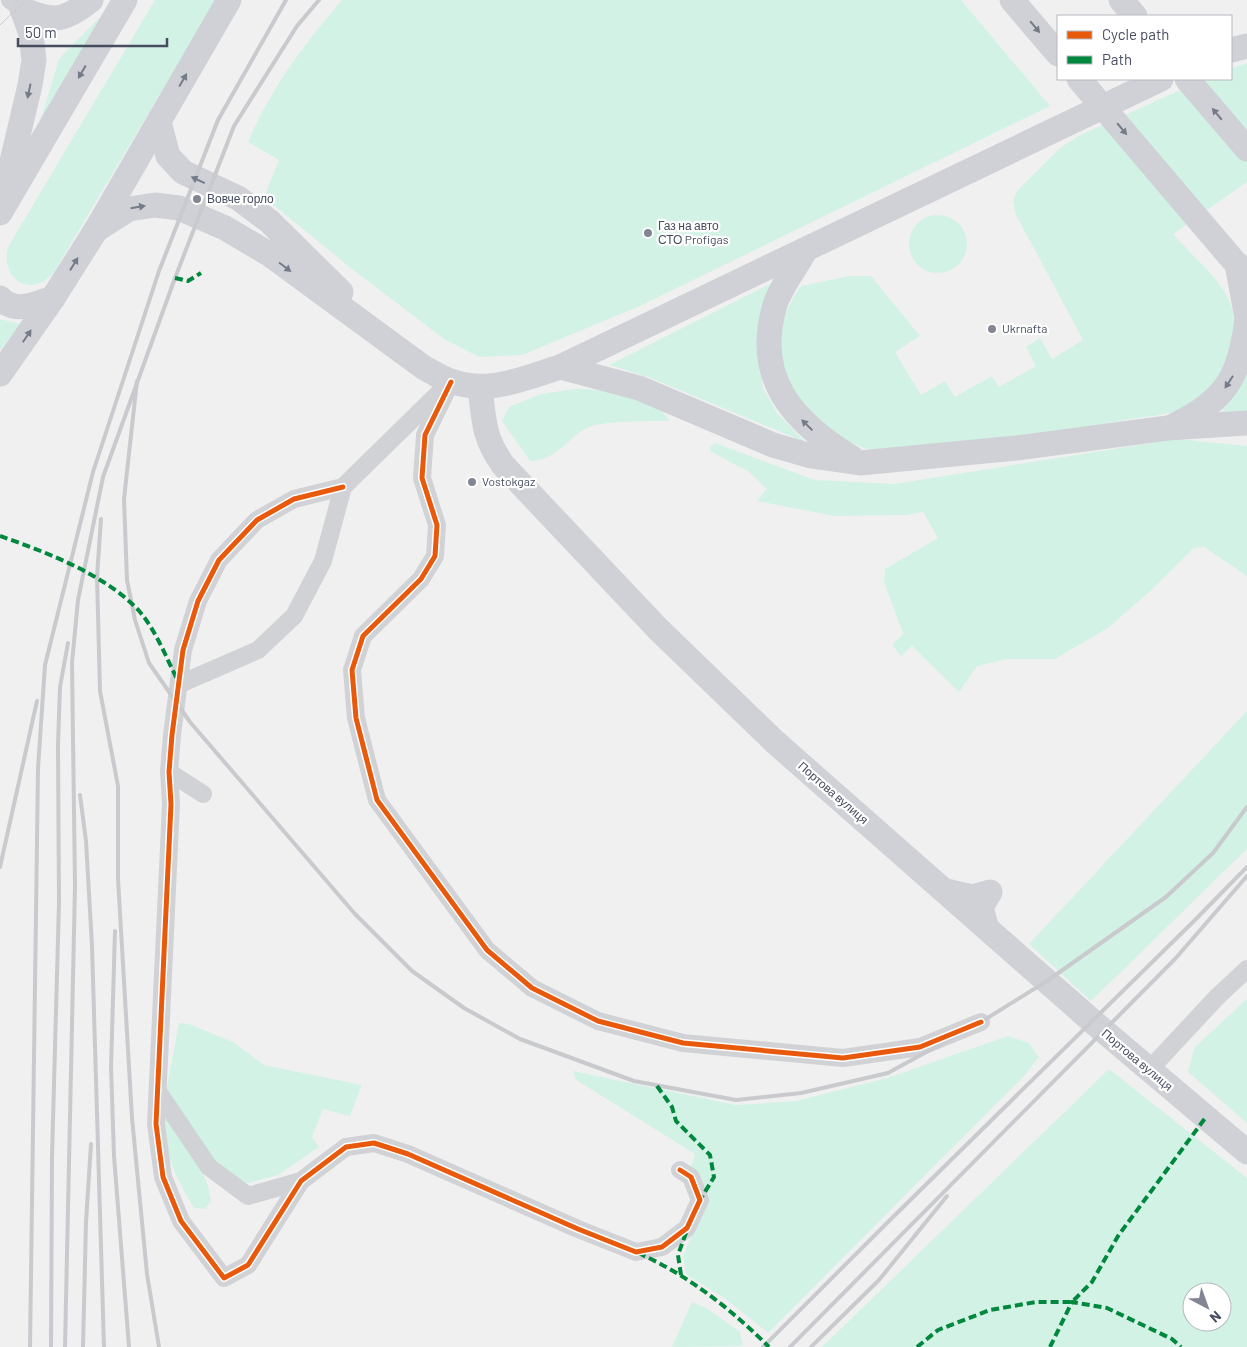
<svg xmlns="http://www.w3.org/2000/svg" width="1247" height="1347" viewBox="0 0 1247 1347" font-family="Barlow,sans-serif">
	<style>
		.green { fill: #d3f2e6; fill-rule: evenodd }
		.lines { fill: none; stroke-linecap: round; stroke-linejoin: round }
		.street { stroke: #d1d2d6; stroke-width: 18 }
		.secondary { stroke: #d0d1d6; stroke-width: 25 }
		.tram { stroke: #c9cacd; stroke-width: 1 }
		.rail { stroke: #c9cacd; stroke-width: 4 }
		.secondary-bridge { stroke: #d0d1d6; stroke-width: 25 }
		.quiet { stroke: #00873e; stroke-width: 4; stroke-dasharray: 8 4; stroke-linecap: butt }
		.cycleway-casing { stroke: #fff; stroke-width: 8 }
		.cycleway { stroke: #e8590c; stroke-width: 5 }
		.oneway { fill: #767b89 }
		.poi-dot { fill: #828692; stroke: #fff; stroke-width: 2 }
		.labels { text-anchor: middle; stroke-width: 4.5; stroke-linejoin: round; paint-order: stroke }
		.poi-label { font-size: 12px; fill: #464d5f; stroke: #fff; text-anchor: start }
		.street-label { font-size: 12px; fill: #464d5f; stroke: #fff }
	</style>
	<rect width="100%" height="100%" fill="#f1f0f0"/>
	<g class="green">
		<path d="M155 0H216L54 272C32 299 0 281 8 247Z"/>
		<path d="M342 0H961L1050 106 640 306 522 355 479 357 444 339 348 266 264 197 279 160 248 142C270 89 305 43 342 0Z"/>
		<polygon points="110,7 37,132 59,59"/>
		<path d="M1247 63V182L1173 234C1191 255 1217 275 1229 300 1246 336 1219 393 1184 409 1169 415 1142 417 1125 420 1041 436 955 442 870 450 797 427 751 354 801 286L849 276H871L920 336 895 352 921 395 945 381 955 397 992 376 999 387 1036 366 1026 347 1040 338 1052 359 1083 340 1015 213 1013 200 1018 190 1060 148 1080 135 1205 79H1231V68Z"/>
		<circle cx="938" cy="244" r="29"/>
		<polygon points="774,282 758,353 763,388 777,413 805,442 648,377 609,365"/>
		<polygon points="0,319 21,324 0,350"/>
		<polygon points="1247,373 1247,412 1220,414 1238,390"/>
		<path d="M575 389C604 389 652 394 670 421 652 421 602 421 589 427 569 435 558 461 530 461L502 421 509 407 541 394Z"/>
		<polygon points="1177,439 1247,446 1247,576 1204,547 1194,548 1148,593 1108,628 1055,659 1007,659 977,666 959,692 912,646 901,656 892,645 903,634 884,582 885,569 938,538 923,512 906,515 834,516 757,501 767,489 749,472 710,451 711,446 715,443 815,480 894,484"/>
		<polygon points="1247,711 1247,849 1091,1001 1029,944"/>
		<polygon points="1247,999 1247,1123 1188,1072 1194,1048"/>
		<path d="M179 1023 189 1024 233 1042 264 1065 362 1085 350 1116 323 1109 312 1137 319 1147 278 1175 245 1184C205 1161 189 1131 166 1092Z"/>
		<polygon points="1008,1036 1029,1043 1039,1057 1025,1075 768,1333 727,1300 686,1274 683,1256 707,1197 691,1167 695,1154 576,1080 573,1071 736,1105 796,1101 887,1078"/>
		<path d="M1109 1069 1247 1178V1347H822ZM1192 1292H1222V1322H1192Z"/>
		<path d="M165 1114C182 1140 208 1170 211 1201L205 1209 194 1208C172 1170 166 1158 165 1114Z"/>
		<polygon points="692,1302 708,1309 740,1332 743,1346 672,1347"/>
	</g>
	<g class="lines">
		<g class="street">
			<polyline points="10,0 22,9"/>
			<polyline points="451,382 425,435 422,478 437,525 435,556 421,579 363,636 352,670 356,718 377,800 487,950 532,988 598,1021 683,1043 843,1058 920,1047 981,1022"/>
			<polyline points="343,487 294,499 257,520 219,560 198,601 183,650 172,735 169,772 171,804 156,1124 163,1177 181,1221 224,1278 248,1265 301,1181 346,1147 374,1143 408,1154 578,1229 636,1252 662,1247 687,1228 700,1200 691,1177 680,1170"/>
			<polyline points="180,684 258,650 294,616 323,561 343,487 442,390"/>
			<polyline points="169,772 203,794"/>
			<polyline points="1149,1070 1217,997 1247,969"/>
			<polyline points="159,1093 209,1167 248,1196 301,1181"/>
		</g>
		<g class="secondary">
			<polyline points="1012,0 1058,54"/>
			<polyline points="1121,0 1135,16"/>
			<path d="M22 9C53 23 65 21 91 0"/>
			<polyline points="1231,50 1247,46"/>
			<polyline points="1187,79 1247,149"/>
			<polyline points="159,122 168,156 183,172 238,198 269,221 341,292"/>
			<polyline points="6,187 30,85 34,60 31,34 22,9"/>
			<polyline points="0,213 125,0"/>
			<path d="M96 230 129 209 155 205 179 208 225 228 269 254 423 367C432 372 441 378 451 381 488 395 525 378 560 367L1161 79"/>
			<path d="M805 251C796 268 781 286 775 305 753 378 793 422 852 458"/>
			<polyline points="1237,264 1247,318"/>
			<path d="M0 298C15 314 36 304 53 298"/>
			<polyline points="560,367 639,388 773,445 811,456 860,463 1016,448 1168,428 1247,423"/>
			<polyline points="0,374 53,298 96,230 229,0"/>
			<path d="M480 387C484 420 483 437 503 465L658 629 775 742 1092 1021 1247 1152"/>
			<path d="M1175 425C1227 400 1240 375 1247 319"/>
			<polyline points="946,891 972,897 990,892 981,907 986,926"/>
		</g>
		<polyline class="tram" points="0,25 26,0"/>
		<g class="rail">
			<polyline points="137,381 124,499 127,580 135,620 149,663 190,722 355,914 412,971 464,1008 520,1039 634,1081 736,1100 801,1093 888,1073 981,1022 1047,981 1166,897 1213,853 1247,807"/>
			<polyline points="101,519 97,577 100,691 118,786 118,879 132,1118 147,1274 159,1347"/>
			<polyline points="80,795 86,841 92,946 104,1347"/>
			<polyline points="0,867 37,701"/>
			<polyline points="115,931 111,1067 114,1156 129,1347"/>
			<polyline points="30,1347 38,768 45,665 93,472 159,271 218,120 286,0"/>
			<polyline points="51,1347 52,1157 59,902 58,745 60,687 68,643"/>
			<polyline points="65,1347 75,886 72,663 78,600 103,477 175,278 234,126 297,26 319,0"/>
			<polyline points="83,1347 86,1222 91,1144"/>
			<polyline points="763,1347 892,1218 1194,921 1247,867"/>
			<polyline points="790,1347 1175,959 1247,876"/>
			<polyline points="811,1347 879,1280 947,1196"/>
		</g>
		<polyline class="secondary-bridge" points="1079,79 1233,260"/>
		<g class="quiet">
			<polyline points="175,278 188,281 201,273"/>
			<path d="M0 536C46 552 107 575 140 612 156 631 166 657 177 679"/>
			<polyline points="657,1086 672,1107 676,1121 710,1155 714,1177 700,1200"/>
			<path d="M638 1253C688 1275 731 1309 769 1347"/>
			<polyline points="681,1275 678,1255 687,1230"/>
			<polyline points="917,1347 938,1330 990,1310 1036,1302 1072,1302 1092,1282 1118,1236 1206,1117"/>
			<polyline points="1050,1347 1072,1302 1107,1308 1172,1339 1181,1347"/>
		</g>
		<defs>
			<g id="cycleway">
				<polyline points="451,382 425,435 422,478 437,525 435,556 421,579 363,636 352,670 356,718 377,800 487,950 532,988 598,1021 683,1043 843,1058 920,1047 981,1022"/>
				<polyline points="343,487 294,499 257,520 219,560 198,601 183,650 172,735 169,772 171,804 156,1124 163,1177 181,1221 224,1278 248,1265 301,1181 346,1147 374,1143 408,1154 578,1229 636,1252 662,1247 687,1228 700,1200 691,1177 680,1170"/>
			</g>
		</defs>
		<use href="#cycleway" class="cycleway-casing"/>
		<use href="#cycleway" class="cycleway"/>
	</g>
	<defs><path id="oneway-solid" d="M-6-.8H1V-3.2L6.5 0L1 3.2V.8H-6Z" transform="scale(1.25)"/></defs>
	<g class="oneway">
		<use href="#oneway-solid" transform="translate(1035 27) rotate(50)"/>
		<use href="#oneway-solid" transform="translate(82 72) rotate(120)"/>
		<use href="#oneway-solid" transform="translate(183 80) rotate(-60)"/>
		<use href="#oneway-solid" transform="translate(29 91) rotate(102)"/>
		<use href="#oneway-solid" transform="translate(1217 114) rotate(-130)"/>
		<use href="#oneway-solid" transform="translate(1122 129) rotate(50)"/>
		<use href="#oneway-solid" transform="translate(198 180) rotate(-155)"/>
		<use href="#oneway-solid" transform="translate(138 207) rotate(-9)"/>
		<use href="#oneway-solid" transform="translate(74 264) rotate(-58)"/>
		<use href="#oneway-solid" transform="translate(285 267) rotate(37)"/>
		<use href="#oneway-solid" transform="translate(27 336) rotate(-56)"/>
		<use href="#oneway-solid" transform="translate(1229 382) rotate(123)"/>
		<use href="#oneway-solid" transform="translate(807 425) rotate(-136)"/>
	</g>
	<g class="poi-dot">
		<circle cx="197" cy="199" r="5"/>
		<circle cx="648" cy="233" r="5"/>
		<circle cx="992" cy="329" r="5"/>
		<circle cx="472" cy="482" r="5"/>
	</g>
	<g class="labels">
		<g class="poi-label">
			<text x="207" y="203">Вовче горло</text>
			<text x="658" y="230">Газ на авто<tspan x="658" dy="14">СТО Profigas</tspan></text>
			<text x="1002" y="333">Ukrnafta</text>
			<text x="482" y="486">Vostokgaz</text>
		</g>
		<g class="street-label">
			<text transform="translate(833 793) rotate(41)" y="4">Портова вулиця</text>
			<text transform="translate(1137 1060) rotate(40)" y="4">Портова вулиця</text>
		</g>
	</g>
	<rect x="1057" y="15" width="175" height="65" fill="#ffffff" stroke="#b5b8bf"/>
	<rect x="1067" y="31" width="25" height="8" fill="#e8590c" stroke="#b5b8bf"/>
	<text x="1102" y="40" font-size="15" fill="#464d5f">Cycle path</text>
	<rect x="1067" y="56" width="25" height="8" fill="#00873e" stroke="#b5b8bf"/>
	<text x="1102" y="65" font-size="15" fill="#464d5f">Path</text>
	<g transform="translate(1207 1307) rotate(139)"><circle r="24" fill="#ffffff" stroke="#b5b8bf"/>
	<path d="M0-4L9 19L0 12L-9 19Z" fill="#828692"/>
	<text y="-8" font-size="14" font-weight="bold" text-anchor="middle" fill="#464d5f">N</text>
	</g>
	<path d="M18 38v8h149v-8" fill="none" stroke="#464d5f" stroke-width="2.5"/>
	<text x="25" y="38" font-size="15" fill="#464d5f" stroke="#ffffff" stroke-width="4" paint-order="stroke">50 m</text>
</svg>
